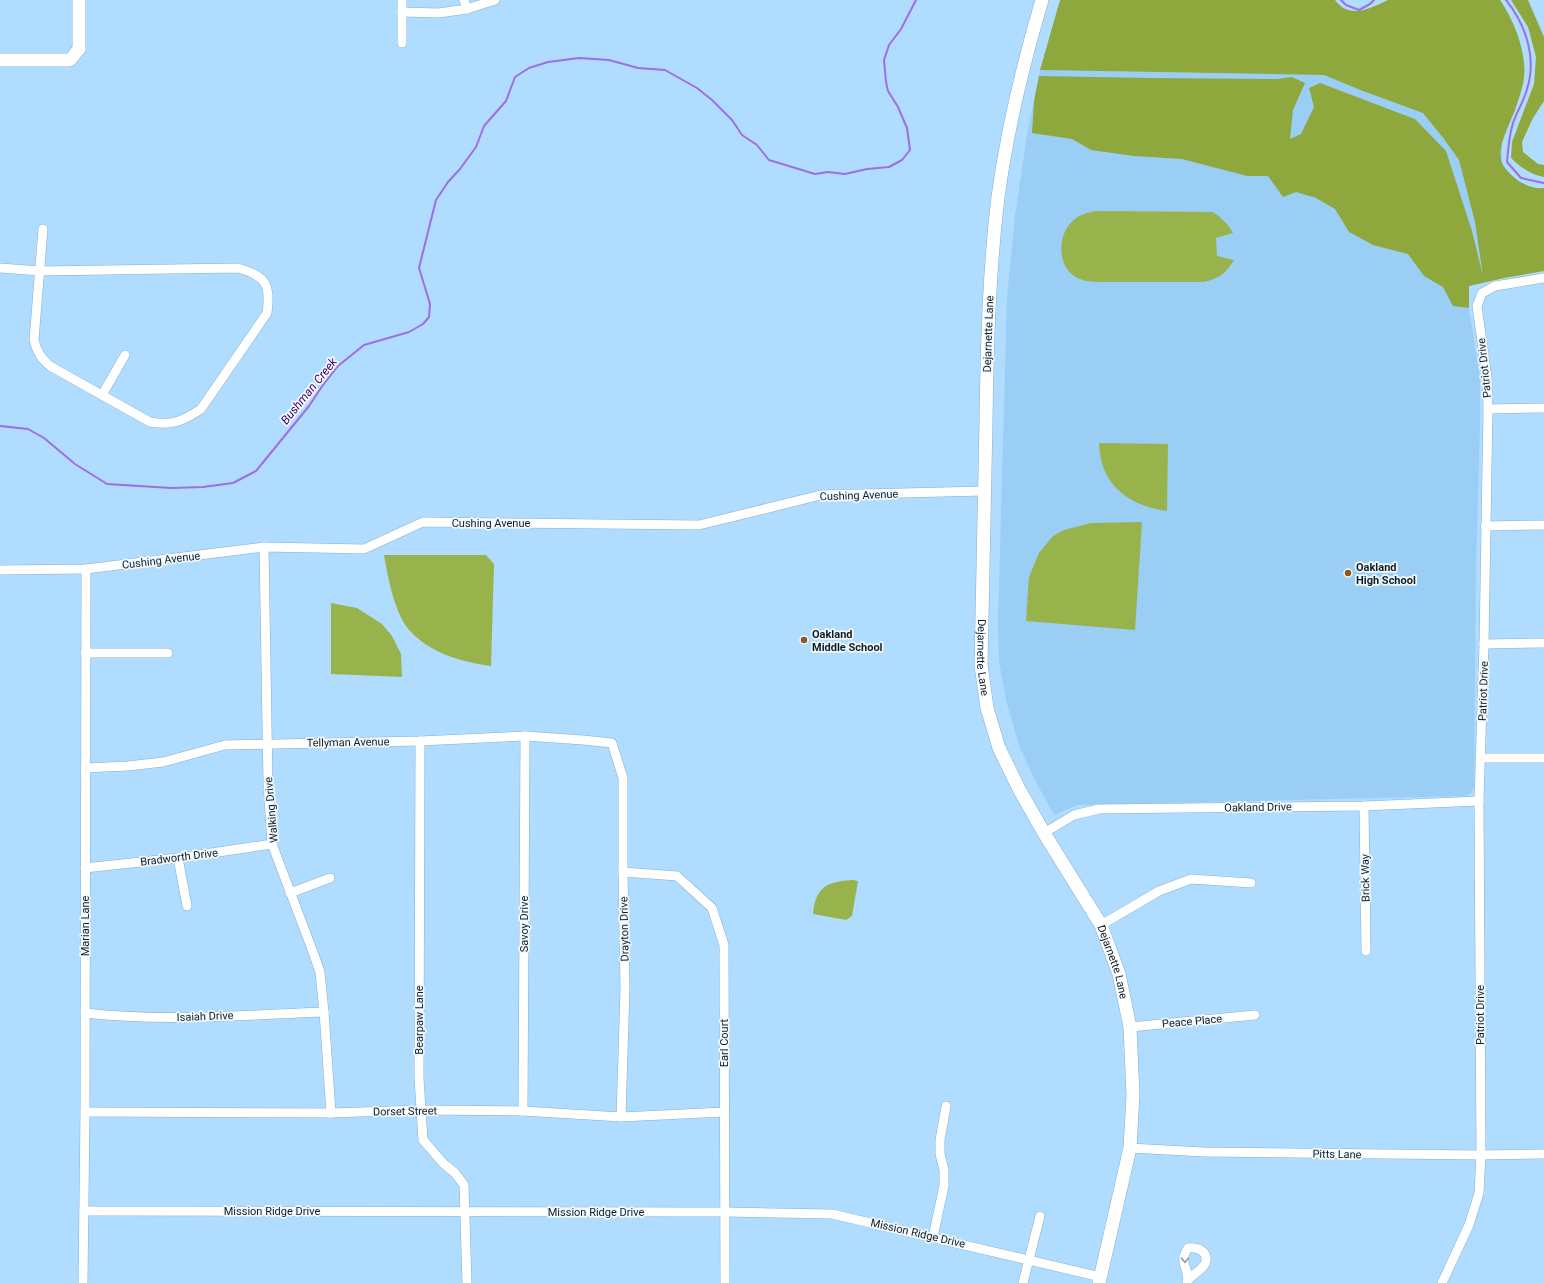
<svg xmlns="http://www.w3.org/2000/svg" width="1544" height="1283" viewBox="0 0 1544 1283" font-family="Roboto,sans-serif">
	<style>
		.built { fill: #9bcef5 }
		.green { fill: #99b34c }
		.forest { fill: #8ea83e }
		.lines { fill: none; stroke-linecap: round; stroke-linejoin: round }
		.stream { stroke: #9f6ee0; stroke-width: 2 }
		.street-casing { stroke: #84b0d1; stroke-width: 10 }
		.secondary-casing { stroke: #84b0d1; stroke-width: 14 }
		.street { stroke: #fff; stroke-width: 9 }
		.secondary { stroke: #fff; stroke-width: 13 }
		.oneway { stroke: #939aa0 }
		.poi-dot { fill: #925617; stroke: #f3f8fb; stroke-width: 1.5 }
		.labels { text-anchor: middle; stroke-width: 3.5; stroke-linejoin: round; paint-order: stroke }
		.street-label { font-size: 11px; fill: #0e1f2c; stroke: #f3f8fb }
		.poi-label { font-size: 11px; font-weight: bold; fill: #0e1f2c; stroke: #f3f8fb; text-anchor: start }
		.water-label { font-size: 12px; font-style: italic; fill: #3d006c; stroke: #f3f8fb }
	</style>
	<rect width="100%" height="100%" fill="#b0dcff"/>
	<polygon class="built" points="1040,70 1337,75 1516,108 1502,143 1502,163 1511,175 1504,278 1469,286 1469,308 1480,378 1480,428 1476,566 1474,787 1471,793 1465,796 1077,805 1054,815 1036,782 1020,748 1007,704 999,662 998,622 1007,297 1015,216 1027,135"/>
	<g class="green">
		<path d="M1095 211 1213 212C1222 218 1228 224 1233 233L1216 238 1217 256 1234 260C1225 274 1220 278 1204 282H1102C1094 282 1087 282 1080 279 1056 270 1056 233 1075 219 1081 214 1088 213 1095 211Z"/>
		<path d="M1099 443 1168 444 1167 511C1129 506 1100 485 1099 443Z"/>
		<polygon points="1142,522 1135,630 1026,621 1029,577 1039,553 1053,536 1064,530 1091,523"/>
		<path d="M384 555H486L494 564 491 666C462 662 432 654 411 632 395 616 388 578 384 555Z"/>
		<polygon points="331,603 357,608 382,624 392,636 401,654 402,677 331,674"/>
		<path d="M853 880 858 881 852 916 846 920 813 914C815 887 828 881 853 880Z"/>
	</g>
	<g class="forest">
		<path d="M1060 0H1335C1349 20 1371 8 1388 0H1500C1514 20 1527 53 1524 78 1523 87 1519 98 1516 107 1511 122 1496 147 1502 163 1504 168 1511 175 1516 179 1524 185 1534 189 1544 188V271L1504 278 1469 286V308L1453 306 1443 287 1424 276 1408 254 1373 245 1349 232 1335 209 1316 198 1296 192 1283 197 1268 176H1247L1182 159 1134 156 1091 150 1072 139 1032 133 1034 101 1039 76 1152 78 1277 79 1292 77 1305 83 1293 110 1290 139 1301 134 1314 107 1309 88 1320 83 1415 119 1446 151 1472 231 1483 276 1475 222 1459 160 1444 139 1423 113 1363 91 1324 75 1040 70Z"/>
		<path d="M1511 0H1528L1544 37V101L1533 118 1522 142 1523 152 1538 164 1544 165V177C1531 175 1520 167 1511 158L1512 142 1534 84 1536 57 1528 27Z"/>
	</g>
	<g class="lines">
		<g class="stream">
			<polyline points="1341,0 1346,5 1359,10 1370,4 1374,0"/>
			<path d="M1506 0C1526 25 1537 58 1527 89 1524 101 1517 111 1513 123 1509 136 1508 149 1507 162L1521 178 1544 183"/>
			<polyline points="0,426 28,429 44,438 75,464 107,484 171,488 203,487 233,483 256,471 309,406 323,385 338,366 364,345 409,332 423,324 429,317 430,304 419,268 436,200 448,182 460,169 476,147 484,126 506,101 515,77 529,68 548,62 579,58 609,60 638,68 665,70 697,88 712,100 732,120 742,135 757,145 769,160 815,174 828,172 845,174 867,169 889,167 902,160 910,150 907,128 898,107 888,91 886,82 884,60 889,45 901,29 916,0"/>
		</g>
		<defs>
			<g id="street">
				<polyline points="467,9 495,0"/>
				<polyline points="402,12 439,13 467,9 464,0"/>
				<polyline points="402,43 402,0"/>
				<path d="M0 268 40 271 238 268C266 276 271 284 267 313L201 409C183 421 172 426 150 422L50 366C41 358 37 352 34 340L43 229"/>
				<polyline points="102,395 125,355"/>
				<polyline points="1488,409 1544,408"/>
				<polyline points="1485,526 1544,525"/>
				<polyline points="264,547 268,783 272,844 313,952 320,972 324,1012 331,1113"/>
				<polyline points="0,570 86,569 264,547 364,549 423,522 699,525 821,495 984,491"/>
				<polyline points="1484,644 1544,643"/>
				<polyline points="85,653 168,653"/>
				<polyline points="420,741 419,1078 423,1140 443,1163 455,1173 464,1185 467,1283"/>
				<polyline points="1481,758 1544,758"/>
				<polyline points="85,768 128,766 163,762 225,745 420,741 525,736 583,740 612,743 623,778 623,872 625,989 621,1117"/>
				<polyline points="1364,806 1366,951"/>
				<polyline points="1044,833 1074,815 1099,809 1364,806 1479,801"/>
				<polyline points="178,858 187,906"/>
				<polyline points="85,868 178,858 272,844"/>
				<polyline points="623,872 677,876 712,908 724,945 725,1283"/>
				<polyline points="290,893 330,878"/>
				<polyline points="1101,925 1159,891 1191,879 1251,883"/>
				<path d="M85 1013C164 1022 245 1015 324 1012"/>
				<polyline points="1130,1027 1255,1015"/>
				<polyline points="523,1111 525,736"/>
				<polyline points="85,1112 331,1113 421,1110 523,1111 621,1117 724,1112"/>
				<polyline points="1130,1148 1204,1152 1481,1155 1544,1154"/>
				<polyline points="84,1211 725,1212 832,1214 1101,1277"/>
				<polyline points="933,1237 944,1186 944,1170 940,1154 940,1140 946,1106"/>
				<polyline points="83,1283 85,1112 86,569"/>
				<polyline points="1023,1283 1040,1216"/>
				<path d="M1187 1283C1191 1269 1177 1264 1188 1248 1198 1247 1210 1252 1205 1264 1202 1270 1192 1275 1188 1280"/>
				<polyline points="1442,1283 1469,1225 1479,1193 1481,1155 1479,801 1484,644 1488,409 1487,378 1477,306 1482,293 1495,286 1544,278"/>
			</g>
			<g id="secondary">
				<path id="s1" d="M1042 0C1023 64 1007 131 998 197 989 272 987 347 986 422 984 503 983 584 981 665L987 708 999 748 1019 789 1044 833 1101 925 1119 974 1130 1027 1133 1095 1130 1148 1099 1283"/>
				<polyline points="0,60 70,60 79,49 79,0"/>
			</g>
		</defs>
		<use href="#street" class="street-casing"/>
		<use href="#secondary" class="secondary-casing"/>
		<use href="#street" class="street"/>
		<use href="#secondary" class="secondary"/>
	</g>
	<defs><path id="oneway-chevron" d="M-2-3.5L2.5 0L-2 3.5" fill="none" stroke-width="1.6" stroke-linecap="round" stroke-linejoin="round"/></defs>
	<use class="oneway" href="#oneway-chevron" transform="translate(1185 1260) rotate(88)"/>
	<g class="poi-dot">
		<circle cx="1348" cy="573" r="4"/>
		<circle cx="804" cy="640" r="4"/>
	</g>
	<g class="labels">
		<g class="street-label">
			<text transform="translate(988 334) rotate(-88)" y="4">Dejarnette Lane</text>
			<text transform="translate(1484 368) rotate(-96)" y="4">Patriot Drive</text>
			<text transform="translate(859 495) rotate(-2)" y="4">Cushing Avenue</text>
			<text x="491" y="527">Cushing Avenue</text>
			<text transform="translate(161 560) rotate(-7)" y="4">Cushing Avenue</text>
			<text dy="4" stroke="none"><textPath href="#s1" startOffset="663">Dejarnette Lane</textPath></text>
			<text transform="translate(1483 691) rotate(-88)" y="4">Patriot Drive</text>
			<text transform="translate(348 742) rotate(-1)" y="4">Tellyman Avenue</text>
			<text transform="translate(1258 807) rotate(-1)" y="4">Oakland Drive</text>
			<text transform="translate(271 810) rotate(-95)" y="4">Walking Drive</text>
			<text transform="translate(179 857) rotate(-7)" y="4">Bradworth Drive</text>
			<text transform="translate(1365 878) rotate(-91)" y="4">Brick Way</text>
			<text transform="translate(524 924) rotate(-90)" y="4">Savoy Drive</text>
			<text transform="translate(85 926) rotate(-90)" y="4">Marian Lane</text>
			<text transform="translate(624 929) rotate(-91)" y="4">Drayton Drive</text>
			<text dy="4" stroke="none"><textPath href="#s1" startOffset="999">Dejarnette Lane</textPath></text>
			<text transform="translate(1480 1015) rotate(-90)" y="4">Patriot Drive</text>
			<text transform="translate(205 1016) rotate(-2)" y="4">Isaiah Drive</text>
			<text transform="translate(419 1020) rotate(-90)" y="4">Bearpaw Lane</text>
			<text transform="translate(1192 1021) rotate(-5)" y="4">Peace Place</text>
			<text transform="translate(724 1043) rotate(-90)" y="4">Earl Court</text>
			<text transform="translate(405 1111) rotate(-1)" y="4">Dorset Street</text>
			<text transform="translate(1337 1154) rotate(1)" y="4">Pitts Lane</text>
			<text x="272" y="1215">Mission Ridge Drive</text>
			<text x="596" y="1216">Mission Ridge Drive</text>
			<text transform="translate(918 1233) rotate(13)" y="4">Mission Ridge Drive</text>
		</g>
		<g class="poi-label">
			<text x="1356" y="571">Oakland<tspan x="1356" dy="13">High School</tspan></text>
			<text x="812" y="638">Oakland<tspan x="812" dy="13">Middle School</tspan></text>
		</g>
		<g class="water-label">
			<text transform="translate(309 391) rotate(-51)" y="4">Bushman Creek</text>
		</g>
	</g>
</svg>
